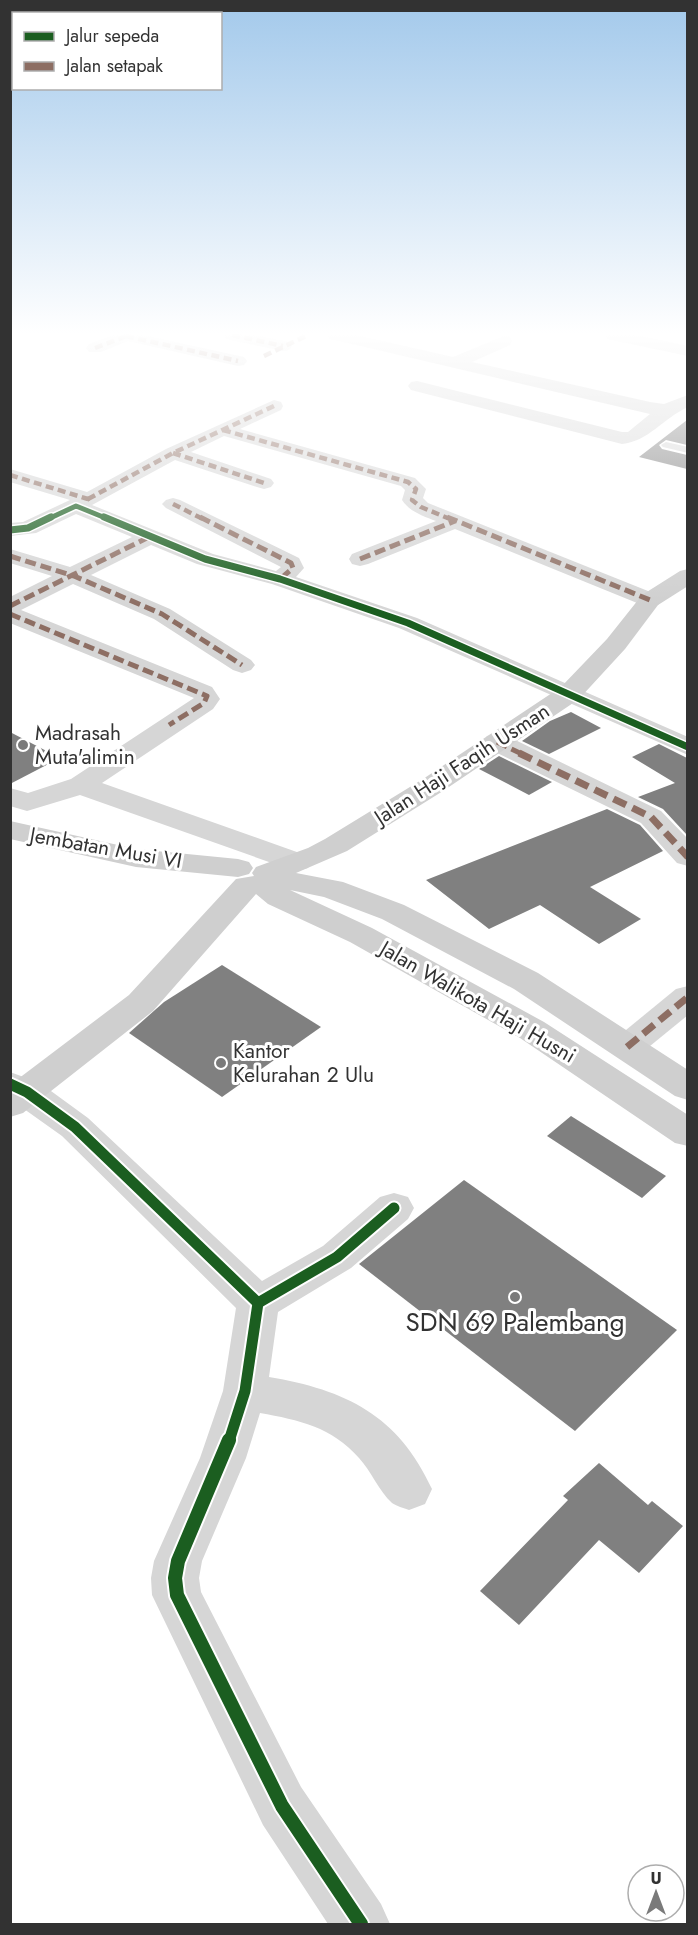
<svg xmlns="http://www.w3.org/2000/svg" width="698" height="1935" viewBox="0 0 698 1935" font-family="Jost,sans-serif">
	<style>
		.building { fill: #808080 }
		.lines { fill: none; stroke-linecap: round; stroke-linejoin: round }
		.lane { fill: #d6d6d6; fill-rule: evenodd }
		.street { fill: #d6d6d6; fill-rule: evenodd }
		.secondary { fill: #cfcfcf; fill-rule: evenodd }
		.quiet-far2 { stroke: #8d6e63; stroke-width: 4.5; stroke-dasharray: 8 4.5; stroke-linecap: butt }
		.quiet-far1 { stroke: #8d6e63; stroke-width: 5; stroke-dasharray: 11 5; stroke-linecap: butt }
		.quiet { stroke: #8d6e63; stroke-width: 7; stroke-dasharray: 14 7; stroke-linecap: butt }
		.cycleway-far3-casing { stroke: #fff; stroke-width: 8 }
		.cycleway-far2-casing { stroke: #fff; stroke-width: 10 }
		.cycleway-far1-casing { stroke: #fff; stroke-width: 15 }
		.cycleway-casing { stroke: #fff; stroke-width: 18 }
		.cycleway-far3 { stroke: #1b5e20; stroke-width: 5 }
		.cycleway-far2 { stroke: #1b5e20; stroke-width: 7 }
		.cycleway-far1 { stroke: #1b5e20; stroke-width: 11 }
		.cycleway { stroke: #1b5e20; stroke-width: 14 }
		.poi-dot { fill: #7a7a7a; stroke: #fff; stroke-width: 2 }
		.labels { text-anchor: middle; stroke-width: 6; stroke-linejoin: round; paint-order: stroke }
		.poi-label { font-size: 21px; fill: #323232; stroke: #fff; text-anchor: start }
		.street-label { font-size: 21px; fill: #323232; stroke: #fff }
		.near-poi-label { font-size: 26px; fill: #323232; stroke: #fff }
	</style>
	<rect width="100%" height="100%" fill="#fff"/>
	<g class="building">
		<polygon points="687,420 687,445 666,440 659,445 662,449 687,455 687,469 639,457"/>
		<polygon points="571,712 601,728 549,754 522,741 550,721"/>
		<polygon points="10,732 60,758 10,784"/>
		<polygon points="659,744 687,758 687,835 663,809 638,797 675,783 632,757"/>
		<polygon points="499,756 552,782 529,795 479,769"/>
		<polygon points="607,809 640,825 663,851 590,887 641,919 599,944 540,905 489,929 426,880"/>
		<polygon points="222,965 321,1027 222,1097 129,1033 164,1002"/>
		<polygon points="571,1116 666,1176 642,1198 547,1136"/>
		<polygon points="464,1180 677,1330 575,1431 359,1264"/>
		<polygon points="599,1463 648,1505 652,1501 683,1526 639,1573 599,1540 519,1625 480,1591 568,1500 563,1496"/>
	</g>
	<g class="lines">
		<polygon class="lane" points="666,442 688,447 688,453 663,447 661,445"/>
		<g class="street">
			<polygon points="114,335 143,335 244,357 247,361 244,365 238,366 128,341 101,352 89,352 86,348 89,344"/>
			<polygon points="224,335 254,335 289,342 292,346 289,350 283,351 226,339"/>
			<path d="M327 335H356L453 357 504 336 510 337 512 341 510 345 472 362 650 402 664 404 688 395V407C662 419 649 441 622 444L411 390 408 386 411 382 417 381 622 432H628L650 414 335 340 329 339Z"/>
			<polygon points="605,335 636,335 688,346 688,356 607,339"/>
			<path d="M274 400 281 402 283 406 281 410 240 429 415 478 426 489 423 498 428 503 658 595 662 600 658 605 650 607 642 605 455 529 368 564 360 566 352 564 349 559 352 554 436 521C423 516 410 512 402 500L405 490 401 486 224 436 191 452 271 479 274 483 271 487 264 489 257 487 175 460 92 505 213 554 276 571 281 567 166 508 162 504 166 500 173 498 180 500 299 558 304 568 296 577 417 618 688 737V755L399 628 272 584 197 564 151 545 91 575 170 609 251 660 255 665 251 670 242 673 233 670 154 619 73 584 21 610 212 687 220 699 213 709 102 783 308 856 312 862 308 868 297 871 286 868 80 795 27 811 10 806V788L28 793 71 779 194 698 10 623V597L52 576 10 563V549L70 567 132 537 76 514 36 533 10 536V523L23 522 70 500 10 482V469L87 492 166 449Z"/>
			<polygon points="497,734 507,736 661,811 688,839 688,866 677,863 641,823 487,748 483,742 487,736"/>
			<polygon points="688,986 688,1015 639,1055 627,1059 615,1055 609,1047 615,1039 676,989"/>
			<path d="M10 1072 40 1083 88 1118 262 1281 323 1246 380 1197 394 1193 408 1197 414 1208 408 1219 351 1268 278 1312 269 1377C346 1390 398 1415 432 1489L425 1504 409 1510C404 1508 396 1506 392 1503 379 1491 371 1471 359 1458 332 1427 299 1420 260 1413L246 1458 202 1561 199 1578 201 1592 301 1787 381 1904 390 1924H328L263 1825 152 1595 151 1578 154 1561 200 1458 223 1391 236 1308 62 1136 10 1099Z"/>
		</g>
		<g class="secondary">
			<polygon points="688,569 688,586 658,605 625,649 579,699 443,791 347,851 296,873 343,882 404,905 538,973 688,1070 688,1100 675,1096 514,989 382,919 324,897 290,890 372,928 544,1022 688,1115 688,1146 675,1143 520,1038 350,942 268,904 256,894 153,1011 23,1113 10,1117 10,1085 129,995 236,879 254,876 252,873 256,867 308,848 325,839 423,779 561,687 607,639 642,595 680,571"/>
			<polygon points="10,821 136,849 238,859 249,862 253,868 249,874 238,877 136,867 10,839"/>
		</g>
		<g class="quiet-far2">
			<polyline points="232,335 283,346"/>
			<polyline points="126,336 238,361"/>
			<polyline points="95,348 129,335"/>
			<polyline points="264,356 308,335"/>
			<polyline points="223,430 408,482 416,489 412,500 421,507 450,519"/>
			<polyline points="173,453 264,483"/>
			<polyline points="10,475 88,499 84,502"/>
			<polyline points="88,499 173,453 274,406"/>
			<polyline points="173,504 203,519"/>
		</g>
		<g class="quiet-far1">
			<polyline points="200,517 291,563 293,568 280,579"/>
			<polyline points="447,517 650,600"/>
			<polyline points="10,556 74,576 162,614 242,665"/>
			<polyline points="360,559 455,521"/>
			<polyline points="10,606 151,536"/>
			<polyline points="10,614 207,696 204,703 169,725"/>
			<polyline points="497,742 522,754"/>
		</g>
		<g class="quiet">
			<polyline points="519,753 651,817 688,857"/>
			<polyline points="627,1047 688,997"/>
		</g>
		<defs>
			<polyline id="cycleway-far3" points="48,519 76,506 108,519"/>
			<g id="cycleway-far2">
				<polyline points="104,517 205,559 280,579 408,623 688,747"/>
				<polyline points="10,530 28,528 51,517"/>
			</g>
			<g id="cycleway-far1">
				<polyline points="10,1084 27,1092 75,1127 258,1303 337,1257 394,1208"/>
				<polyline points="229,1441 245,1391 258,1303"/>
			</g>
			<polyline id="cycleway" points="229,1440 178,1561 175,1578 177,1595 282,1806 361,1924"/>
		</defs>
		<use href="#cycleway-far3" class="cycleway-far3-casing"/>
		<use href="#cycleway-far2" class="cycleway-far2-casing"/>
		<use href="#cycleway-far1" class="cycleway-far1-casing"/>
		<use href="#cycleway" class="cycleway-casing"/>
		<use href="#cycleway-far3" class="cycleway-far3"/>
		<use href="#cycleway-far2" class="cycleway-far2"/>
		<use href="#cycleway-far1" class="cycleway-far1"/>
		<use href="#cycleway" class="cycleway"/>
	</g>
	<linearGradient id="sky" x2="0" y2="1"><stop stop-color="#a3c9eb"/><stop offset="0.55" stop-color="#fff"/><stop offset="1" stop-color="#fff" stop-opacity="0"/></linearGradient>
	<rect width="698" height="606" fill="url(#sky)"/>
	<g class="poi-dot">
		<circle cx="23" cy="745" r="6"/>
		<circle cx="221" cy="1063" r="6"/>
		<circle cx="515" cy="1297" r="6"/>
	</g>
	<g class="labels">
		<g class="poi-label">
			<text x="35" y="740">Madrasah<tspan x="35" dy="24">Muta'alimin</tspan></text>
			<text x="233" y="1058">Kantor<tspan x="233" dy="24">Kelurahan 2 Ulu</tspan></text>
		</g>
		<g class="street-label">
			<text transform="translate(462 764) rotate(-33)" y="7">Jalan Haji Faqih Usman</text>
			<text transform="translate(106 848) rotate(10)" y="7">Jembatan Musi VI</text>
			<text transform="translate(478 1002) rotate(30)" y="7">Jalan Walikota Haji Husni</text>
		</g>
		<g class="near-poi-label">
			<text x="515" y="1331">SDN 69 Palembang</text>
		</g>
	</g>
	<rect width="698" height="1935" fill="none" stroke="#323232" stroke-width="24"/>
	<rect x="12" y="12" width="210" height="78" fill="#ffffff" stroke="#adadad" stroke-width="1.5"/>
	<rect x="24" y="32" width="30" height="9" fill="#1b5e20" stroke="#adadad" stroke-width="1.5"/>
	<text x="66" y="42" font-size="18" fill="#323232">Jalur sepeda</text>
	<rect x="24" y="62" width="30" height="9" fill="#8d6e63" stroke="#adadad" stroke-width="1.5"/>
	<text x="66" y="72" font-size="18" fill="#323232">Jalan setapak</text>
	<g transform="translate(656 1893)"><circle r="28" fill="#ffffff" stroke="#adadad" stroke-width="1.5"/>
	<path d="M0-4.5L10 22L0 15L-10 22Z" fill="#7a7a7a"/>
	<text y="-9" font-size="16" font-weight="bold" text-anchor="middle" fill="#323232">U</text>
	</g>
</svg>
